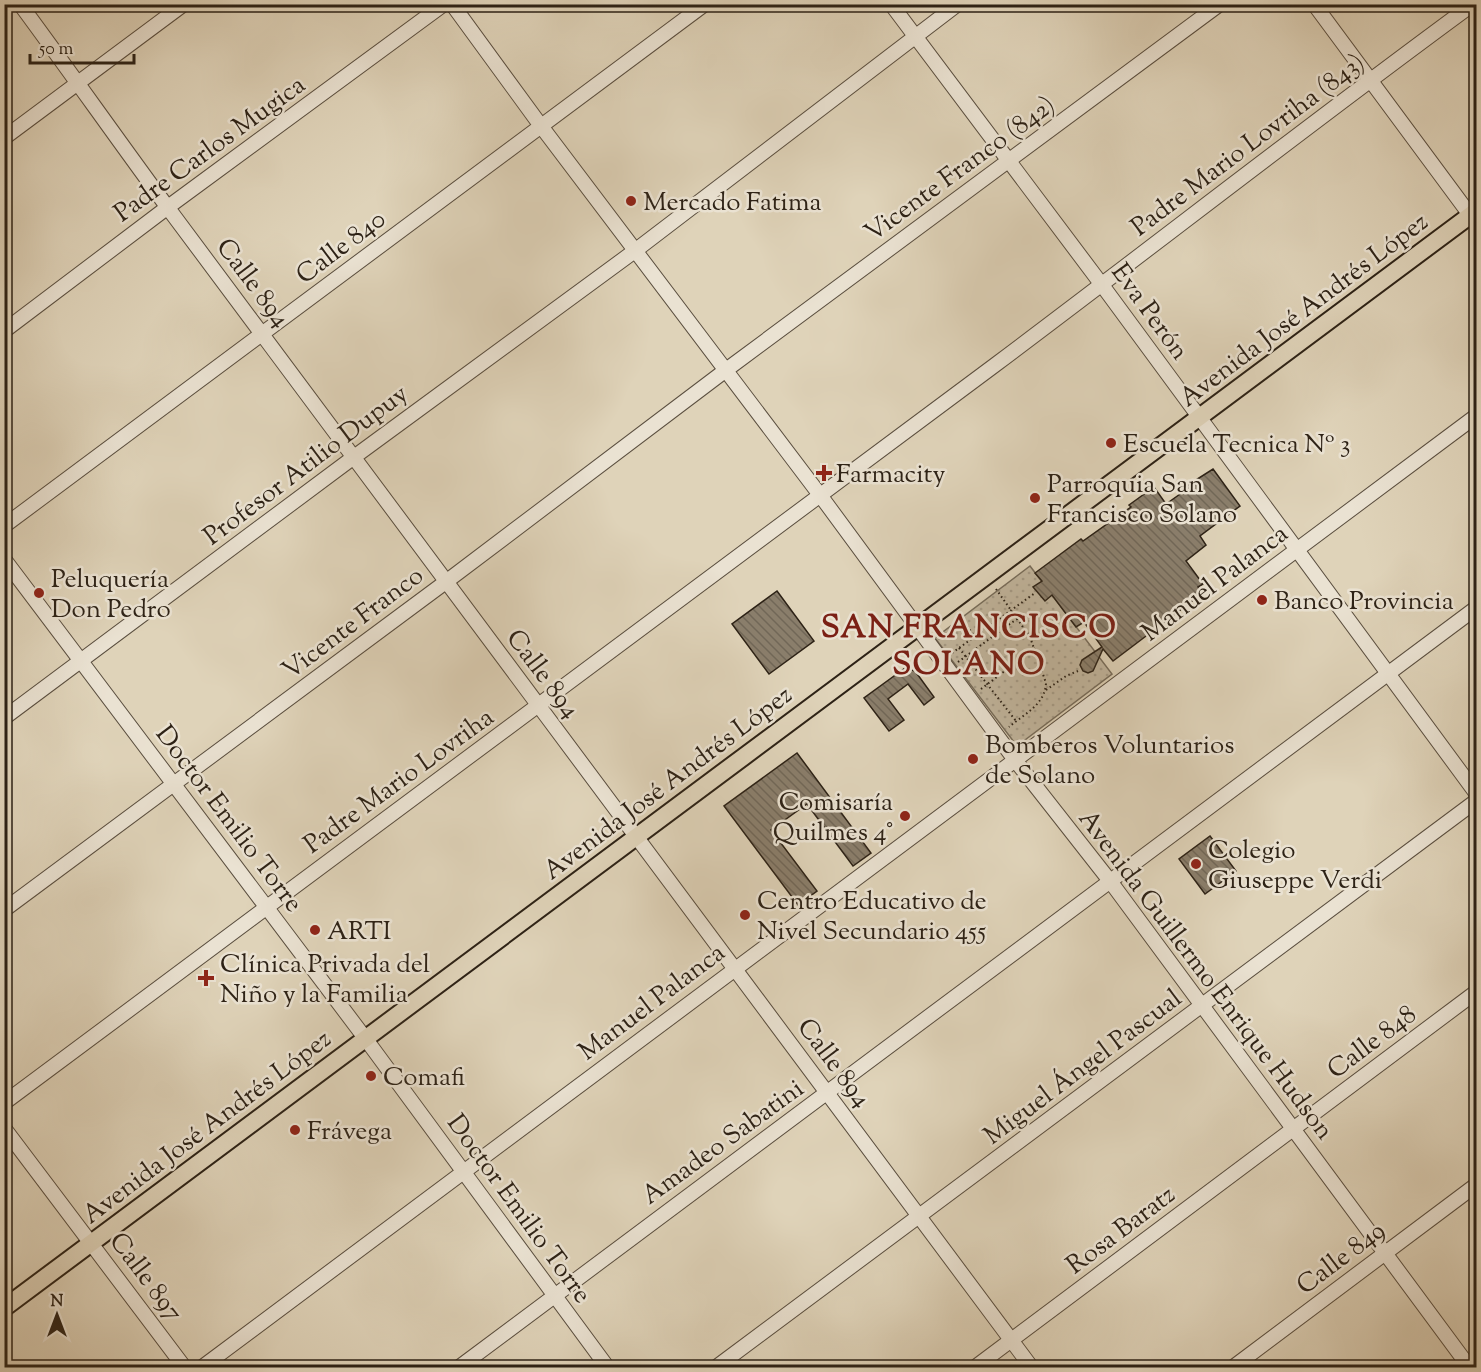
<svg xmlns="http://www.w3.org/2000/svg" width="1481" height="1372" viewBox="0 0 1481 1372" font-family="'Sorts Mill Goudy',serif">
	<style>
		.park { fill: url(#park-dots); stroke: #776c5a; stroke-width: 1.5 }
		.building { fill: url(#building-back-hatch); stroke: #2d2216; stroke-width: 1.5 }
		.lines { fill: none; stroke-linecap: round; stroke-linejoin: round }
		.minor-casing { stroke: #5a4e3f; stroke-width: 16 }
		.major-casing { stroke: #2d2216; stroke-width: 20 }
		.path { stroke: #2d2216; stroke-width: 2; stroke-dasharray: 1.5 3; stroke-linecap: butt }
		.minor { stroke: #eae2d2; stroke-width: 14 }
		.major { stroke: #dfd3b9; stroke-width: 16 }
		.poi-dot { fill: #8f2418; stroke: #eae2d2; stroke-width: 2 }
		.labels { text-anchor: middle; stroke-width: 5; stroke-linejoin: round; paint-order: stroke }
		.street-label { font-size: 26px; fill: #2d2216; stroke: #eae2d2 }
		.poi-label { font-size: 26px; fill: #2d2216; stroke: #eae2d2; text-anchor: start }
		.district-label { font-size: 32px; font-weight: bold; letter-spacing: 1.5px; fill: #7a1f14; stroke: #eae2d2 }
	</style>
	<defs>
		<pattern id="park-dots" width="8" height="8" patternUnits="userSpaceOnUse" patternTransform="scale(1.5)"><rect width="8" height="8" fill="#c1b59d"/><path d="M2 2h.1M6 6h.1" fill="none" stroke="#a69b86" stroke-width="1.8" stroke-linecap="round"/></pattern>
		<pattern id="building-back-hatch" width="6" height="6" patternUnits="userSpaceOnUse" patternTransform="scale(1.5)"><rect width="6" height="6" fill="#8a7e6b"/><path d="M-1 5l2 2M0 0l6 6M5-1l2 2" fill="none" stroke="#716757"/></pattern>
	</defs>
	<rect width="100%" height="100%" fill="#dfd3b9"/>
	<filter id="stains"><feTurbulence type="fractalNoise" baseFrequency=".00333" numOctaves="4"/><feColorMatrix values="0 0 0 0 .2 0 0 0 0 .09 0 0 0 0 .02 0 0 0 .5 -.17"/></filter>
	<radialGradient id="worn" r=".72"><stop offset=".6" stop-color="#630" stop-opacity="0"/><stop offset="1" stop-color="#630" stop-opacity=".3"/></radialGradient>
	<polygon class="park" points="1030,566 1112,674 1017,746 935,638"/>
	<g class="building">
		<polygon points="1213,469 1240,506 1200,536 1206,545 1186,561 1203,584 1198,587 1203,593 1113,661 1103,649 1093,671 1088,673 1083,671 1080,665 1082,660 1102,647 1084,622 1076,627 1052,595 1045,601 1033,587 1042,581 1035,573 1081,539 1083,541 1131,507 1129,505 1154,487 1166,504 1190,487 1188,485"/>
		<polygon points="777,591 814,641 769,674 732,624"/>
		<polygon points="905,668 915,671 934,697 924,705 908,684 888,699 904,720 889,731 864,698"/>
		<polygon points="797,753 871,853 853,866 807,804 771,830 817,891 798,905 724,806"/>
		<polygon points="1210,836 1236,871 1205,894 1179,859"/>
	</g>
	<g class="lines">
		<defs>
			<g id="minor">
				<path d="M20 4C71 73 120 143 171 212 459 596 745 982 1032 1368"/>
				<polyline points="452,4 541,126 820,495 1015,760 1110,881 1470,1368"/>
				<polyline points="891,4 1102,285 1476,793"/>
				<polyline points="1314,4 1476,223"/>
				<polyline points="4,138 184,4"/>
				<polyline points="4,331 168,207 444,4"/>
				<polyline points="4,526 705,4"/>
				<polyline points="4,559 365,1038 608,1368"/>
				<polyline points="4,718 354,457 636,250 958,4"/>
				<polyline points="4,910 447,581 726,370 1220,4"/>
				<path d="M4 1103C334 856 665 611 995 365 1155 245 1312 122 1473 4"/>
				<polyline points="4,1128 185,1368"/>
				<polyline points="201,1368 1476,416"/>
				<polyline points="458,1368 1476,608"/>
				<polyline points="715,1368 1476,801"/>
				<polyline points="974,1368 1476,992"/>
				<polyline points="1232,1368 1476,1185"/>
			</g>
			<polyline id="major" points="4,1308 1476,211"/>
		</defs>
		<use href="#minor" class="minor-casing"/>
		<use href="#major" class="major-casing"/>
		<g class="path">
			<path d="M996 589 1030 637 1046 683C1045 705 1024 714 1009 727"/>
			<polyline points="959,615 975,637"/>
			<polyline points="959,648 1016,721"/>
			<polyline points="952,653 1035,593"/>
			<polyline points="958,662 1018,618"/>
			<polyline points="981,689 1035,648"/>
			<polyline points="1046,690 1066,676 1078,671"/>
		</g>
		<use href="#minor" class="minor"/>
		<use href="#major" class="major"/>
	</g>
	<g class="poi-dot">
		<circle cx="631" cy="201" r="6"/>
		<circle cx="1111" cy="443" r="6"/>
		<path d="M821 464h6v6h6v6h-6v6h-6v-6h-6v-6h6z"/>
		<circle cx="1035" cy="498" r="6"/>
		<circle cx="39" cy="593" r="6"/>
		<circle cx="1262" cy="600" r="6"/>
		<circle cx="973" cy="759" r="6"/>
		<circle cx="905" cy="816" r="6"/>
		<circle cx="1196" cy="864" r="6"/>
		<circle cx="745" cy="915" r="6"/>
		<circle cx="315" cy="930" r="6"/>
		<path d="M203 969h6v6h6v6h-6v6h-6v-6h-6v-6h6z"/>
		<circle cx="371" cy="1076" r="6"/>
		<circle cx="295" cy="1130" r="6"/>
	</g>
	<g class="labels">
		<g class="street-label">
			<text transform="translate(1247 144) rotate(-37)" y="9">Padre Mario Lovriha (843)</text>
			<text transform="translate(209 148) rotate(-36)" y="9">Padre Carlos Mugica</text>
			<text transform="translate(959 168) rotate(-36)" y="9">Vicente Franco (842)</text>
			<text transform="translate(340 246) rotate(-37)" y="9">Calle 840</text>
			<text transform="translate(254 282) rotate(53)" y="9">Calle 894</text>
			<text transform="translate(1303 309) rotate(-37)" y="9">Avenida José Andrés López</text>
			<text transform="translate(1151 311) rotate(54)" y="9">Eva Perón</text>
			<text transform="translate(305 464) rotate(-37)" y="9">Profesor Atilio Dupuy</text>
			<text transform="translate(1214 582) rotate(-37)" y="9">Manuel Palanca</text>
			<text transform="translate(352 622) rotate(-37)" y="9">Vicente Franco</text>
			<text transform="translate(544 673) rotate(53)" y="9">Calle 894</text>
			<text transform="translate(398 780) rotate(-36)" y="9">Padre Mario Lovriha</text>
			<text transform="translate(667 782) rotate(-37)" y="9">Avenida José Andrés López</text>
			<text transform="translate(230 818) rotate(53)" y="9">Doctor Emilio Torre</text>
			<text transform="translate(1207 974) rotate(53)" y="9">Avenida Guillermo Enrique Hudson</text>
			<text transform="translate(651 1001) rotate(-37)" y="9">Manuel Palanca</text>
			<text transform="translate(1371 1041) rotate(-37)" y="9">Calle 848</text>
			<text transform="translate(835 1062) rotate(53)" y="9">Calle 894</text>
			<text transform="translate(1082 1066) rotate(-37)" y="9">Miguel Ángel Pascual</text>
			<text transform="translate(206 1126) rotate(-37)" y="9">Avenida José Andrés López</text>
			<text transform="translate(722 1141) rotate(-36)" y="9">Amadeo Sabatini</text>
			<text transform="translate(520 1208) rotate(54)" y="9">Doctor Emilio Torre</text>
			<text transform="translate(1120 1229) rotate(-37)" y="9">Rosa Baratz</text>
			<text transform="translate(1340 1257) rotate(-37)" y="9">Calle 849</text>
			<text transform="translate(147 1276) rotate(53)" y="9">Calle 897</text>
		</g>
		<g class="poi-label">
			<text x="643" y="210">Mercado Fatima</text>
			<text x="1123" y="452">Escuela Tecnica Nº 3</text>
			<text x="836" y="482">Farmacity</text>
			<text x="1047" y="492">Parroquia San<tspan x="1047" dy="30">Francisco Solano</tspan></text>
			<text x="51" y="587">Peluquería<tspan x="51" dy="30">Don Pedro</tspan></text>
			<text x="1274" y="609">Banco Provincia</text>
			<text x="985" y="753">Bomberos Voluntarios<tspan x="985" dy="30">de Solano</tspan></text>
			<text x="893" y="810" text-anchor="end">Comisaría<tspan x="893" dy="30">Quilmes 4°</tspan></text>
			<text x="1208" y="858">Colegio<tspan x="1208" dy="30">Giuseppe Verdi</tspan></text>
			<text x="757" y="909">Centro Educativo de<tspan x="757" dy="30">Nivel Secundario 455</tspan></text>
			<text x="327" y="939">ARTI</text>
			<text x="220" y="972">Clínica Privada del<tspan x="220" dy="30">Niño y la Familia</tspan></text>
			<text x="383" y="1085">Comafi</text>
			<text x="307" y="1139">Frávega</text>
		</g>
		<g class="district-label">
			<text x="969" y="637">SAN FRANCISCO<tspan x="969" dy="37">SOLANO</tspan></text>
		</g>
	</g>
	<rect width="1481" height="1372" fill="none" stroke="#dfd3b9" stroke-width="24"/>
	<rect x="6" y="6" width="1469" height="1360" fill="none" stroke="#2d2216" stroke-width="3"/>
	<rect x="12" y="12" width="1457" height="1348" fill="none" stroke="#2d2216" stroke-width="1.5"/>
	<g transform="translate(57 1315)" stroke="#eae2d2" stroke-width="4.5" paint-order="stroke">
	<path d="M0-4.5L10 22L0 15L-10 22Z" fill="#2d2216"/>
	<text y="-9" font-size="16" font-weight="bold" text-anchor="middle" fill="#2d2216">N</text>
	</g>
	<path d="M30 54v9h104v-9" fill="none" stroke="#2d2216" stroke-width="3"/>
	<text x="39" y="54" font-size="18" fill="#2d2216" stroke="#eae2d2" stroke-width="4.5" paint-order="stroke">50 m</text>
	<rect width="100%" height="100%" filter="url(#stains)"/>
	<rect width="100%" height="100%" fill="url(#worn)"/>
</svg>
